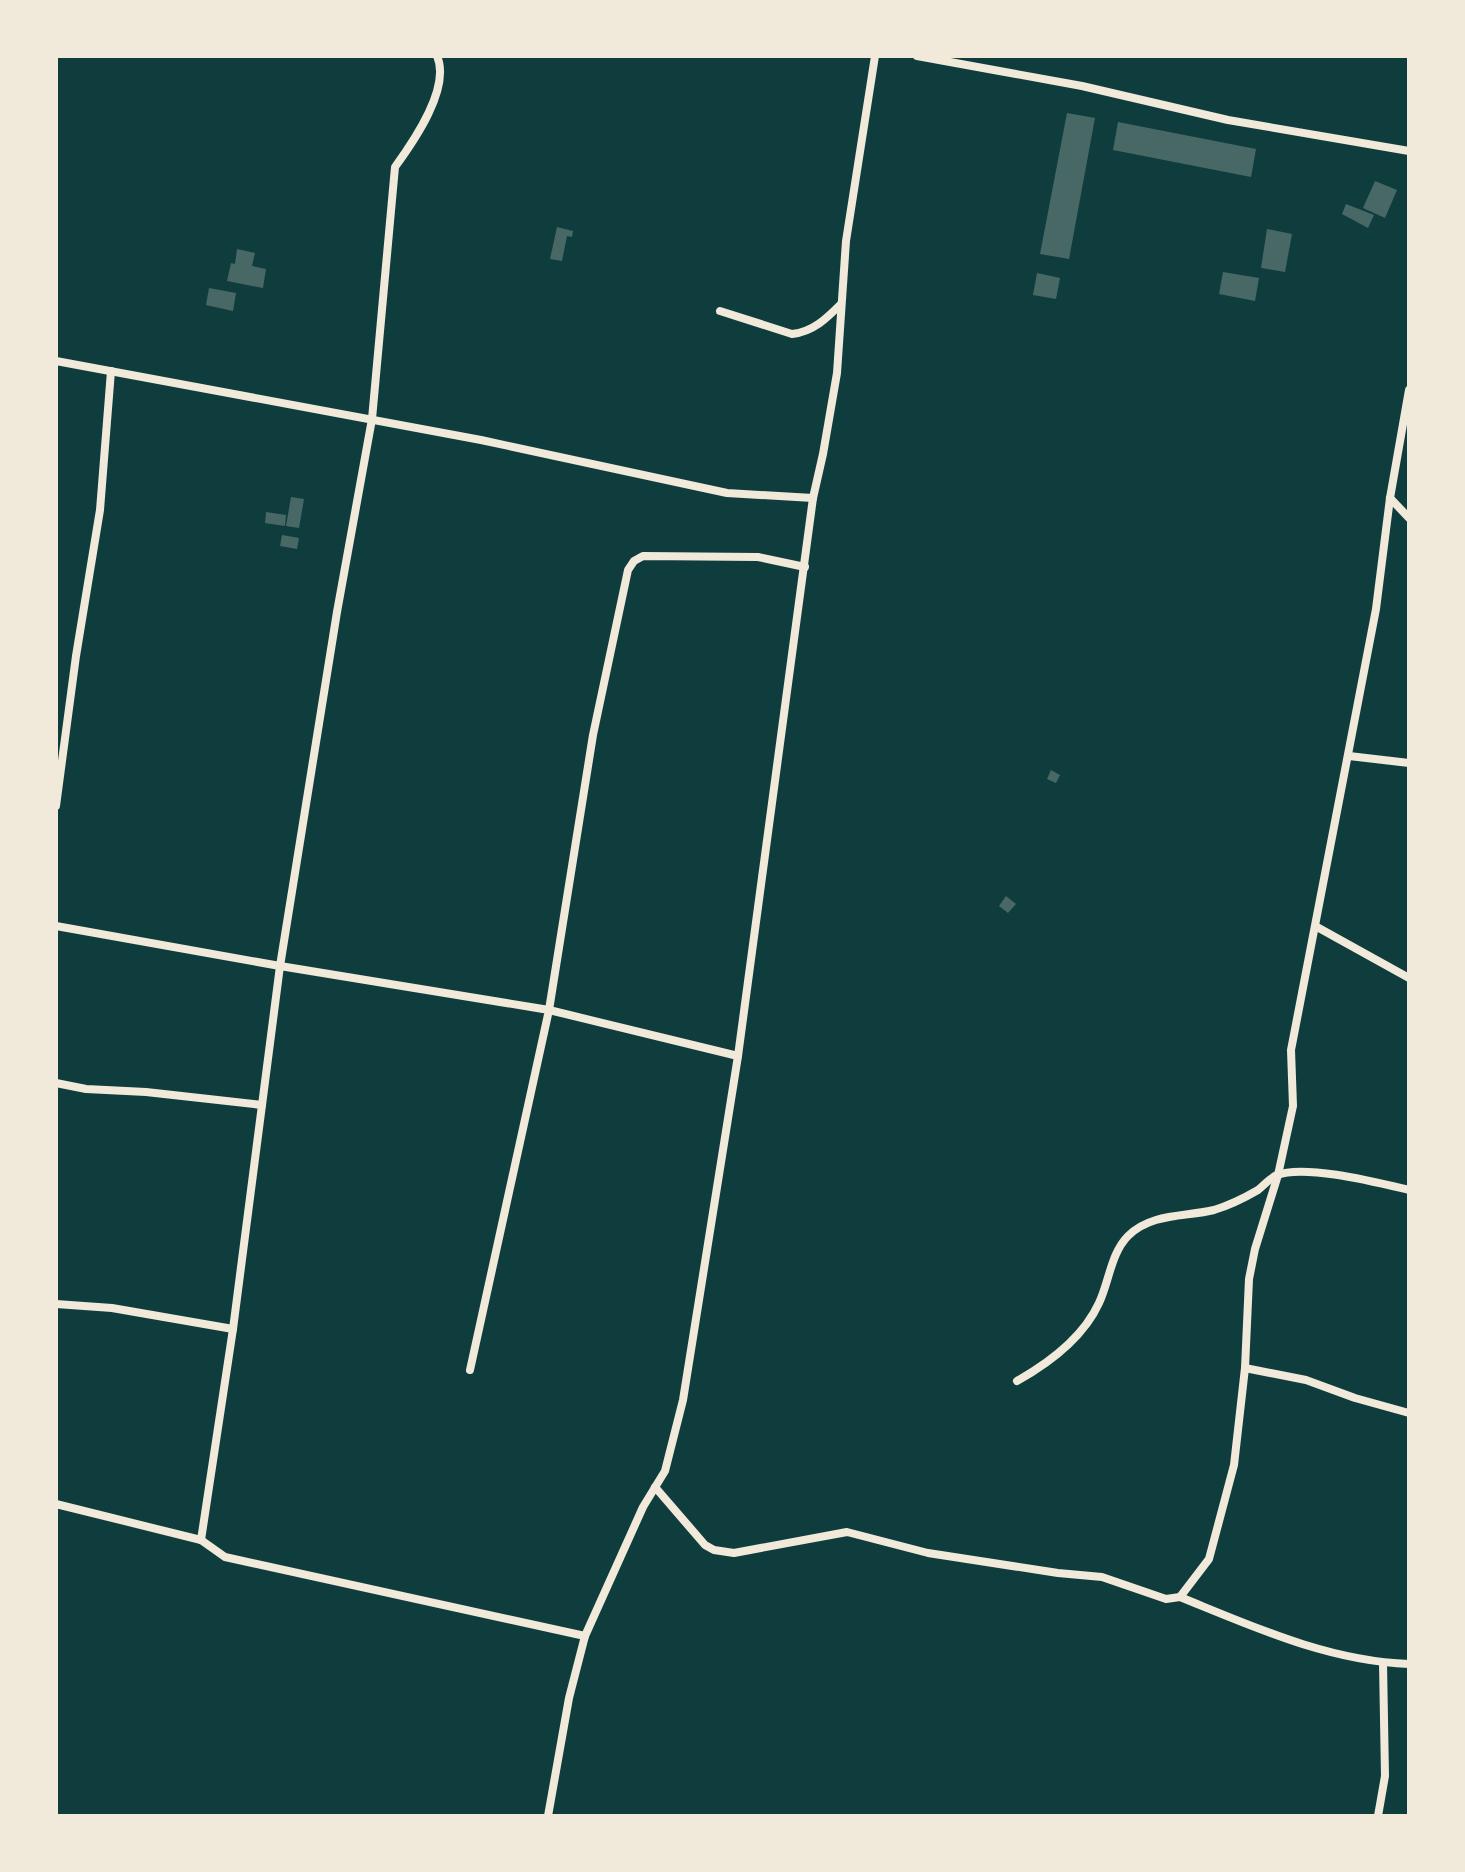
<svg xmlns="http://www.w3.org/2000/svg" width="1465" height="1872" viewBox="0 0 1465 1872" font-family="'Sofia Sans Condensed',sans-serif">
	<style>
		.building { fill: #486865 }
		.lines { fill: none; stroke-linecap: round; stroke-linejoin: round }
		.minor { stroke: #f1e9da; stroke-width: 8 }
	</style>
	<rect width="100%" height="100%" fill="#0f3d3e"/>
	<g class="building">
		<polygon points="1067,113 1095,118 1069,259 1040,254"/>
		<polygon points="1118,122 1256,149 1251,177 1113,150"/>
		<polygon points="1375,181 1397,190 1385,218 1363,208"/>
		<polygon points="1346,204 1374,215 1368,228 1342,214"/>
		<polygon points="557,227 573,231 572,237 567,236 562,261 550,259"/>
		<polygon points="1267,229 1292,234 1285,272 1261,268"/>
		<polygon points="237,249 255,253 252,266 266,269 263,288 227,281 231,263 235,264"/>
		<polygon points="1223,272 1259,278 1255,301 1219,294"/>
		<polygon points="1037,273 1060,278 1056,299 1033,295"/>
		<polygon points="209,288 236,293 233,311 206,305"/>
		<polygon points="291,497 304,499 299,528 286,526"/>
		<polygon points="266,512 286,515 285,526 265,523"/>
		<polygon points="282,535 299,538 297,549 280,546"/>
		<polygon points="1051,770 1060,775 1056,783 1047,779"/>
		<polygon points="1006,896 1016,904 1008,913 999,906"/>
	</g>
	<g class="lines">
		<g class="minor">
			<polyline points="917,56 1082,86 1228,120 1409,151"/>
			<path d="M720 311 792 334C813 332 827 318 841 304"/>
			<polyline points="56,361 481,440 727,493 813,498"/>
			<polyline points="1390,498 1409,518"/>
			<polyline points="1349,756 1409,763"/>
			<polyline points="56,806 76,656 100,510 111,371"/>
			<polyline points="56,926 280,966 549,1010 470,1370"/>
			<polyline points="1317,927 1409,978"/>
			<polyline points="738,1056 549,1010 593,735 628,570 634,561 643,556 758,557 805,567"/>
			<polyline points="56,1083 86,1089 146,1092 262,1105"/>
			<polyline points="56,1304 112,1308 233,1329"/>
			<polyline points="1245,1368 1306,1380 1355,1398 1409,1413"/>
			<path d="M1017 1381C1049 1363 1083 1338 1099 1303 1109 1282 1111 1253 1128 1236 1151 1213 1185 1217 1214 1210 1227 1206 1246 1197 1258 1190 1264 1185 1270 1178 1277 1175 1305 1164 1379 1183 1409 1190"/>
			<polyline points="655,1487 705,1545 714,1550 734,1553 847,1532 928,1553 1058,1573 1102,1577 1166,1599 1180,1597 1209,1559 1234,1465 1245,1368 1249,1279 1255,1249 1278,1175 1293,1106 1291,1050 1376,609 1390,498 1409,390"/>
			<polyline points="56,1504 201,1540 225,1557 585,1636"/>
			<path d="M201 1540 233 1329 280 966 337 612 372 419 395 167C414 141 451 88 437 56"/>
			<path d="M1180 1597C1254 1627 1328 1661 1409 1664"/>
			<polyline points="548,1816 569,1698 585,1636 643,1507 665,1471 683,1400 738,1056 813,498 823,454 837,373 846,241 875,56"/>
			<polyline points="1378,1816 1385,1776 1383,1663"/>
		</g>
	</g>
	<rect width="1465" height="1872" fill="none" stroke="#f1e9da" stroke-width="116"/>
</svg>
